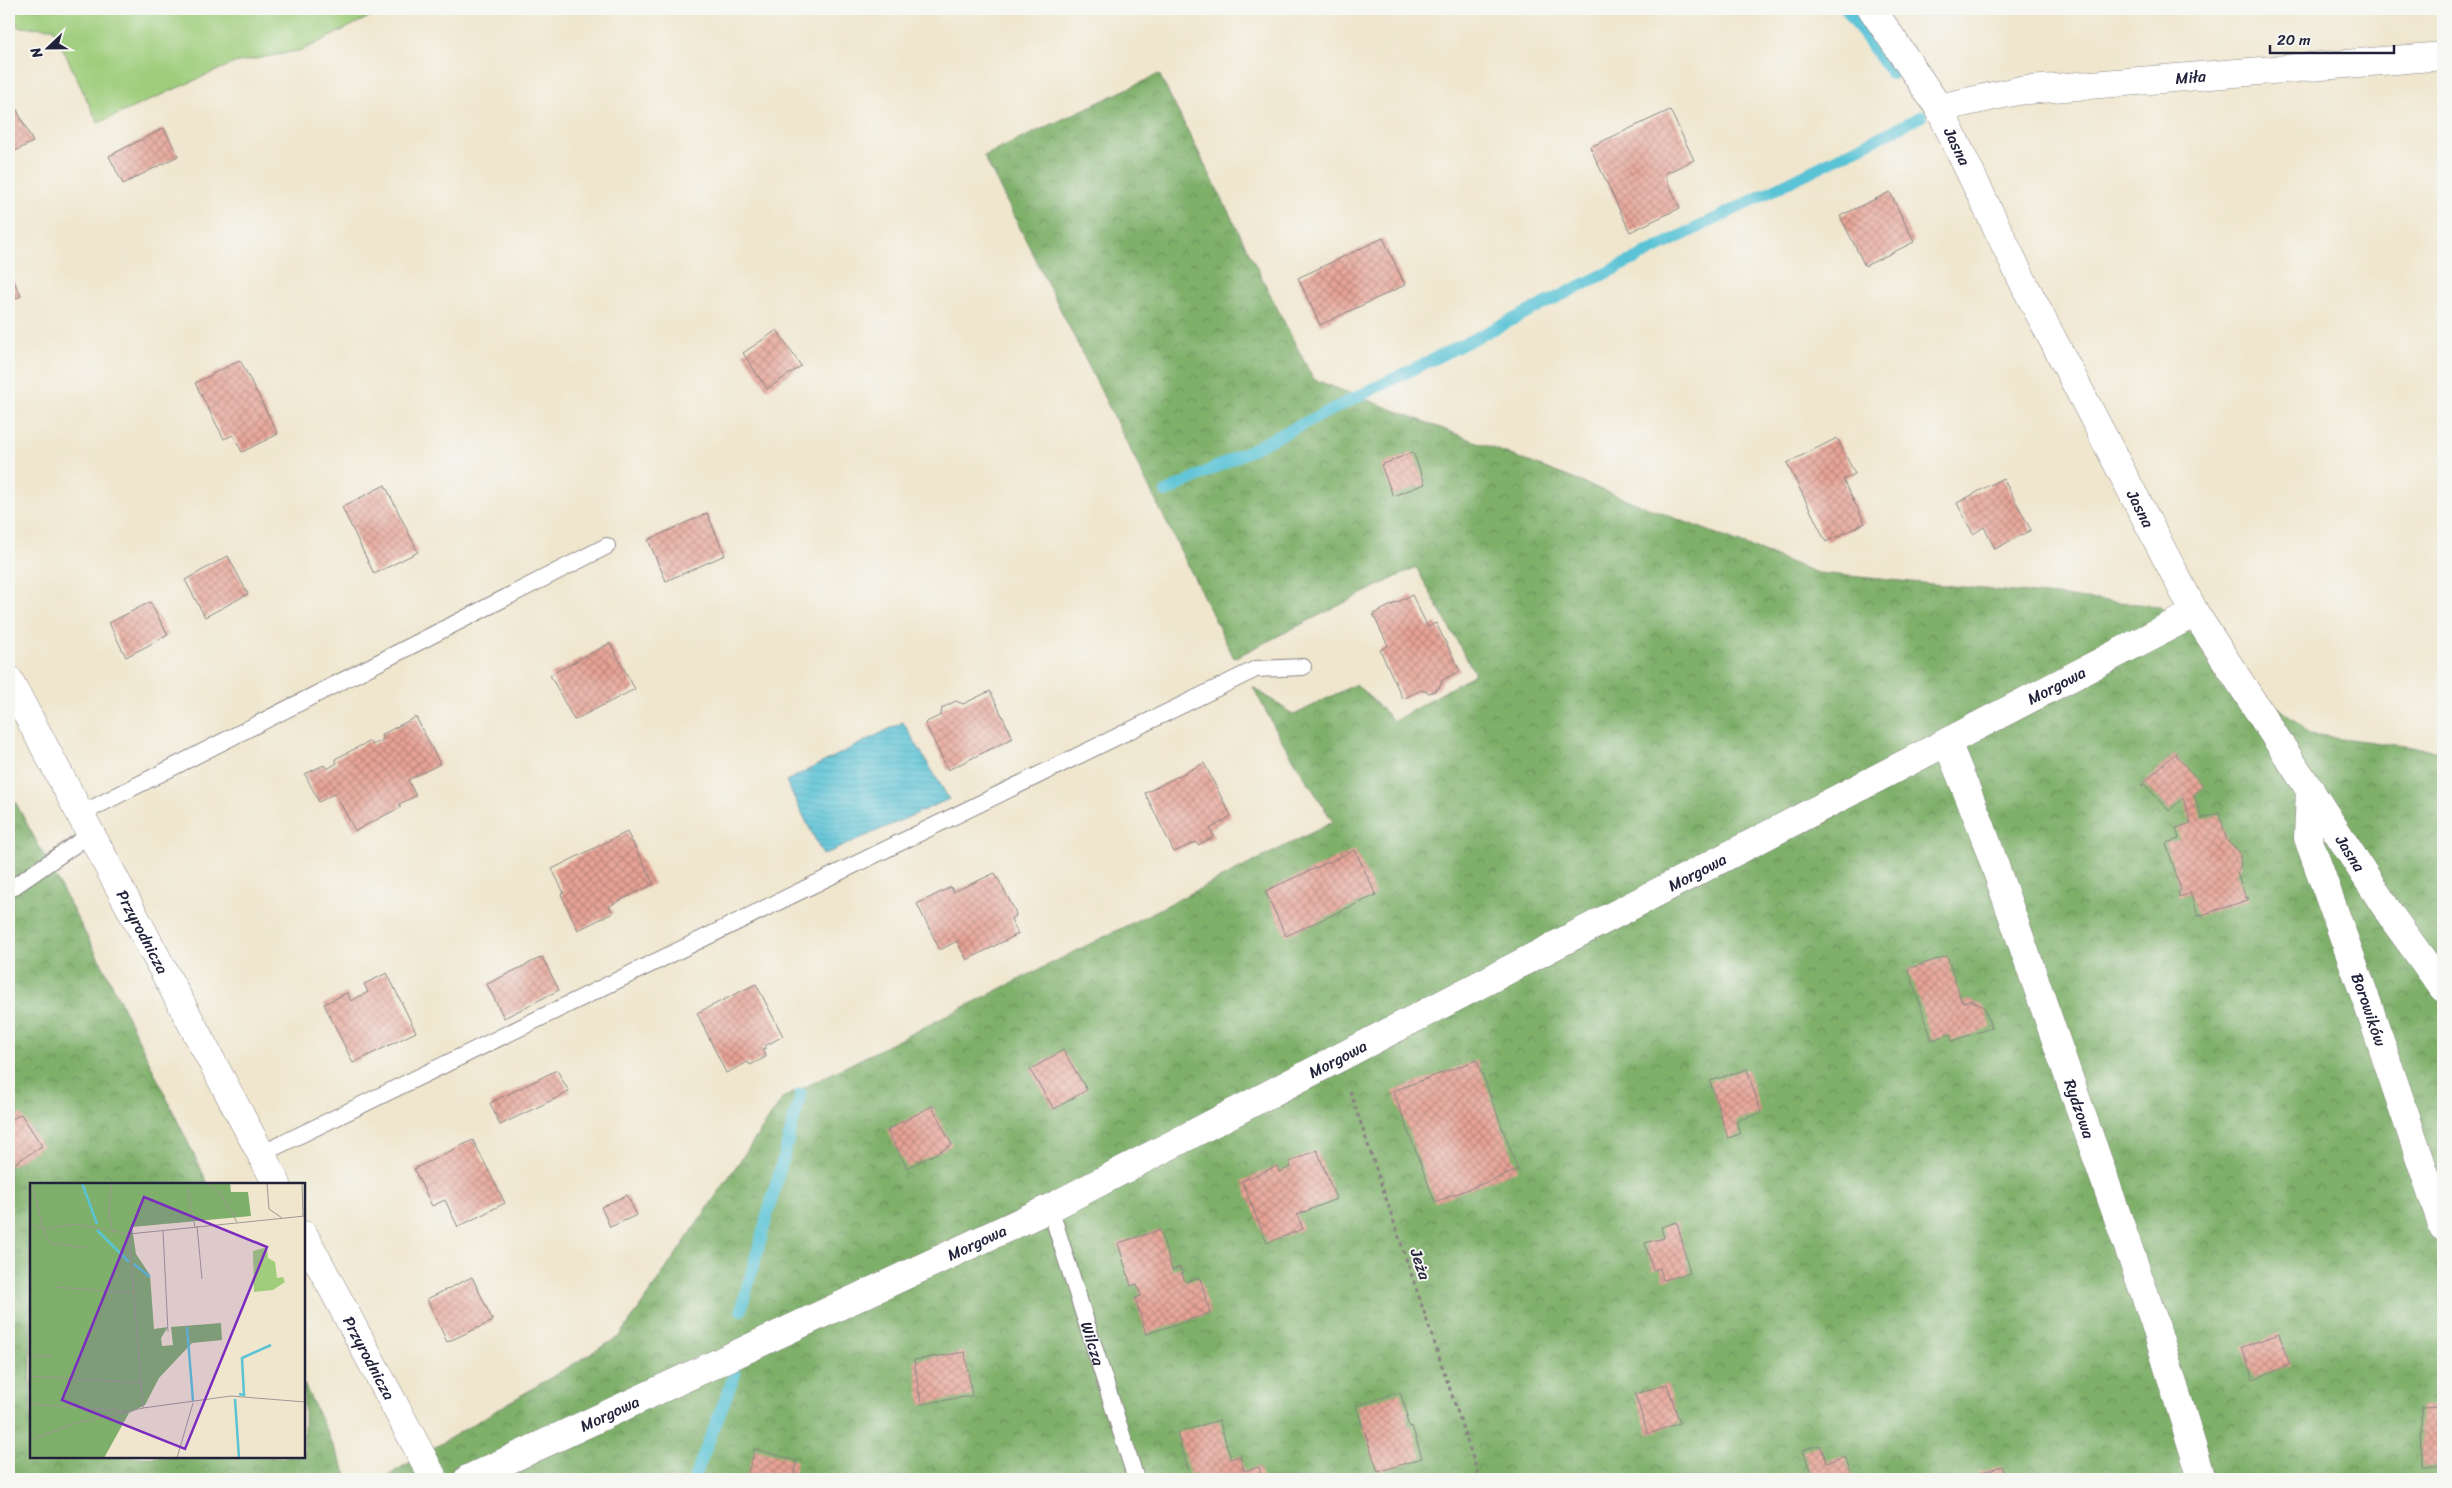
<svg xmlns="http://www.w3.org/2000/svg" width="2452" height="1488" viewBox="0 0 2452 1488" font-family="Sriracha,sans-serif">
	<style>
		.forest { fill: url(#forest-crowns); stroke: #506953 }
		.pitch { fill: #9fcd7b; stroke: #60785b }
		.water { fill: url(#water-rules); stroke: #3e7288 }
		.lines { fill: none; stroke-linecap: round; stroke-linejoin: round }
		.stream { stroke: #5ac3d6; stroke-width: 12 }
		.building { fill: url(#building-cross-hatch) }
		.service-casing { stroke: #898484; stroke-width: 18 }
		.minor-casing { stroke: #898484; stroke-width: 29 }
		.path { stroke: #898484; stroke-width: 3; stroke-dasharray: 4 4; stroke-linecap: butt }
		.service { stroke: #fff; stroke-width: 16 }
		.minor { stroke: #fff; stroke-width: 28 }
		.labels { text-anchor: middle; stroke-width: 4; stroke-linejoin: round; paint-order: stroke }
		.street-label { font-size: 16px; fill: #22223b; stroke: #f6f6f2 }
		.inset-river { fill: none; stroke: #5ac3d6; stroke-width: 2.5 }
		.inset-road { fill: none; stroke: #9e9893; stroke-width: 1 }
		.view { fill: #7b2cbf; fill-opacity: 0.15; stroke: #7b2cbf; stroke-width: 2.5 }
		.inset-edge { fill: none; stroke: #22223b; stroke-width: 2.5 }
	</style>
	<defs>
		<pattern id="forest-crowns" width="20" height="18" patternUnits="userSpaceOnUse" patternTransform="scale(1.25)"><rect width="20" height="18" fill="#7fb06b"/><path d="M2 6a3 3 0 1 1 6 0M12 15a3 3 0 1 1 6 0" fill="none" stroke="#688f59"/></pattern>
		<pattern id="water-rules" width="6" height="5" patternUnits="userSpaceOnUse" patternTransform="scale(1.25)"><rect width="6" height="5" fill="#5ac3d6"/><path d="M0 2.5h6" fill="none" stroke="#4ea7b9"/></pattern>
		<pattern id="building-cross-hatch" width="8" height="8" patternUnits="userSpaceOnUse" patternTransform="scale(1.25)"><rect width="8" height="8" fill="#e7a395"/><path d="M0 0l8 8M0 8l8-8" fill="none" stroke="#bb847b"/></pattern>
	</defs>
	<rect width="100%" height="100%" fill="#f6f6f2"/>
	<filter id="ink" filterUnits="userSpaceOnUse"><feTurbulence type="fractalNoise" baseFrequency=".02" numOctaves="2"/><feDisplacementMap in="SourceGraphic" scale="10" xChannelSelector="R" yChannelSelector="G"/><feConvolveMatrix kernelMatrix="1 2 1 2 8 2 1 2 1" color-interpolation-filters="sRGB"/></filter>
	<filter id="wash" filterUnits="userSpaceOnUse"><feTurbulence type="fractalNoise" baseFrequency=".0096" numOctaves="4" result="noise"/><feDisplacementMap in="SourceGraphic" scale="20" xChannelSelector="R" yChannelSelector="G"/><feGaussianBlur stdDeviation="1.12" result="paint"/><feColorMatrix in="noise" values="0 0 0 0 0 0 0 0 0 0 0 0 0 0 0 0 0 1.4 0 .05"/><feComposite in="paint" operator="in"/></filter>
	<g filter="url(#wash)">
		<rect width="100%" height="100%" fill="#f0e6ce"/>
		<g class="forest">
			<polygon points="1159,74 1313,379 1818,573 2159,606 2310,734 2443,751 2443,1479 382,1479 620,1336 783,1098 1333,822 1279,736 1253,687 1294,715 1356,684 1394,721 1475,674 1416,567 1234,658 984,156"/>
			<polygon points="9,790 106,972 208,1184 31,1184 31,1457 304,1457 304,1384 349,1479 9,1479"/>
		</g>
		<polygon class="pitch" points="9,9 385,9 303,50 234,63 98,123 53,28 18,27"/>
		<polygon class="water" points="903,722 949,799 823,855 786,781"/>
		<g class="lines">
			<g class="stream">
				<polyline points="1846,9 1892,74"/>
				<polyline points="1166,492 1922,116"/>
				<polyline points="741,1310 801,1094"/>
				<polyline points="694,1479 735,1374"/>
			</g>
		</g>
		<g id="blocks">
			<g class="building">
				<polygon points="9,94 33,142 9,154"/>
				<polygon points="1670,110 1694,160 1664,174 1680,208 1630,232 1590,147"/>
				<polygon points="164,128 178,156 123,184 109,156"/>
				<polygon points="1890,192 1914,242 1865,266 1840,216"/>
				<polygon points="1383,238 1405,285 1320,325 1298,278"/>
				<polygon points="9,272 21,296 9,302"/>
				<polygon points="777,330 801,366 767,389 743,353"/>
				<polygon points="240,360 278,434 242,452 233,435 224,439 195,383"/>
				<polygon points="1837,438 1855,474 1843,480 1865,523 1826,542 1787,463"/>
				<polygon points="1413,452 1425,484 1393,496 1381,465"/>
				<polygon points="2003,478 2031,530 1995,549 1984,527 1973,534 1957,503"/>
				<polygon points="385,485 418,552 374,574 342,507"/>
				<polygon points="707,513 725,555 666,581 648,540"/>
				<polygon points="228,556 248,594 205,617 185,580"/>
				<polygon points="1412,595 1428,627 1436,623 1460,671 1442,680 1439,688 1430,693 1421,690 1403,699 1380,650 1388,646 1373,614"/>
				<polygon points="150,602 168,635 126,657 109,623"/>
				<polygon points="610,643 635,689 574,720 550,675"/>
				<polygon points="990,691 1013,738 948,770 925,723 941,715 942,708 956,701 963,704"/>
				<polygon points="416,717 440,764 408,780 416,796 399,804 401,807 355,831 335,793 319,802 305,774 324,765 327,769 337,763 335,759 370,741 372,745 383,740 381,735"/>
				<polygon points="2176,753 2176,756 2204,786 2194,795 2202,819 2219,813 2227,841 2239,851 2241,866 2237,873 2246,898 2248,897 2248,900 2198,916 2190,893 2179,897 2178,892 2181,890 2166,843 2179,839 2176,828 2191,823 2183,798 2169,811 2145,785 2141,785"/>
				<polygon points="1204,763 1231,816 1210,829 1214,837 1198,845 1196,842 1174,852 1145,793"/>
				<polygon points="627,832 654,884 609,906 613,913 578,930 561,894 564,893 552,869"/>
				<polygon points="1355,850 1376,895 1286,936 1265,891"/>
				<polygon points="995,873 1015,911 1016,916 1011,919 1018,934 967,960 957,941 940,950 917,904 951,887 953,892"/>
				<polygon points="1947,956 1962,1002 1970,1000 1984,1007 1991,1028 1952,1041 1950,1034 1932,1040 1908,969"/>
				<polygon points="542,957 559,990 504,1018 487,984"/>
				<polygon points="387,973 416,1032 353,1063 324,1004 347,993 351,1001 368,992 364,984"/>
				<polygon points="756,984 783,1036 765,1046 766,1048 762,1049 766,1057 750,1065 748,1062 726,1073 697,1013"/>
				<polygon points="1063,1050 1087,1090 1054,1109 1030,1070"/>
				<polygon points="1477,1060 1518,1170 1435,1202 1393,1091"/>
				<polygon points="1747,1069 1761,1113 1736,1121 1740,1134 1728,1138 1710,1081"/>
				<polygon points="557,1070 569,1092 500,1125 490,1103"/>
				<polygon points="932,1106 952,1145 907,1168 887,1130"/>
				<polygon points="21,1114 42,1146 11,1166 9,1162 9,1121"/>
				<polygon points="473,1140 505,1203 458,1227 445,1200 432,1206 414,1169"/>
				<polygon points="1317,1150 1336,1199 1297,1215 1303,1229 1267,1243 1242,1181 1277,1166 1279,1172 1291,1167 1289,1162"/>
				<polygon points="627,1195 637,1215 610,1227 601,1207"/>
				<polygon points="1677,1222 1690,1273 1663,1280 1660,1268 1653,1270 1645,1243 1664,1238 1661,1227"/>
				<polygon points="1160,1230 1172,1270 1180,1267 1185,1282 1200,1278 1210,1313 1146,1334 1135,1298 1141,1296 1137,1284 1131,1286 1118,1243"/>
				<polygon points="472,1277 493,1321 447,1342 427,1299"/>
				<polygon points="2279,1334 2290,1365 2253,1379 2242,1347"/>
				<polygon points="965,1352 972,1396 921,1404 914,1360"/>
				<polygon points="1667,1384 1680,1423 1648,1434 1635,1394"/>
				<polygon points="1400,1392 1408,1416 1406,1417 1409,1427 1412,1426 1422,1458 1378,1472 1356,1406"/>
				<polygon points="2438,1406 2438,1412 2443,1412 2443,1467 2422,1467 2421,1407"/>
				<polygon points="1219,1420 1231,1459 1240,1456 1244,1471 1259,1467 1262,1479 1197,1479 1196,1473 1190,1475 1177,1433"/>
				<polygon points="1820,1445 1827,1462 1845,1456 1853,1479 1813,1479 1803,1450"/>
				<polygon points="755,1449 797,1461 792,1479 746,1479"/>
				<polygon points="2002,1466 2006,1479 1980,1479 1978,1473"/>
			</g>
		</g>
	</g>
	<g filter="url(#ink)">
		<use href="#blocks" fill-opacity="0" stroke="#898484" stroke-width="1"/>
		<g class="lines">
			<defs>
				<g id="service">
					<polyline points="79,815 607,546"/>
					<polyline points="9,890 89,835"/>
					<polyline points="261,1154 1256,669 1303,667"/>
					<path id="s1" d="M1050 1208 1136 1479"/>
				</g>
				<g id="minor">
					<path id="s2" d="M1872 9 1939 108 2026 288 2195 613 2394 920 2443 988"/>
					<path id="s3" d="M1939 108 2017 91 2443 56"/>
					<path id="s4" d="M9 680 277 1184"/>
					<path id="s5" d="M1947 742 1981 826 2154 1321 2202 1479"/>
					<path id="s6" d="M2310 789 2308 838 2368 1005 2443 1227"/>
					<path id="s7" d="M304 1235 434 1479"/>
					<path id="s8" d="M468 1479 1050 1208 2195 613"/>
				</g>
			</defs>
			<use href="#service" class="service-casing"/>
			<use href="#minor" class="minor-casing"/>
			<polyline class="path" points="1350,1091 1480,1479"/>
			<use href="#service" class="service"/>
			<use href="#minor" class="minor"/>
		</g>
	</g>
	<g class="labels">
		<g class="street-label">
			<text dy="6" stroke="none"><textPath href="#s3" startOffset="254">Miła</textPath></text>
			<text dy="6" stroke="none"><textPath href="#s2" startOffset="162">Jasna</textPath></text>
			<text dy="6" stroke="none"><textPath href="#s2" startOffset="568">Jasna</textPath></text>
			<text dy="6" stroke="none"><textPath href="#s8" startOffset="1776">Morgowa</textPath></text>
			<text dy="6" stroke="none"><textPath href="#s2" startOffset="972">Jasna</textPath></text>
			<text dy="6" stroke="none"><textPath href="#s8" startOffset="1371">Morgowa</textPath></text>
			<text dy="6" stroke="none"><textPath href="#s4" startOffset="285">Przyrodnicza</textPath></text>
			<text dy="6" stroke="none"><textPath href="#s6" startOffset="231">Borowików</textPath></text>
			<text dy="6" stroke="none"><textPath href="#s8" startOffset="966">Morgowa</textPath></text>
			<text dy="6" stroke="none"><textPath href="#s5" startOffset="390">Rydzowa</textPath></text>
			<text dy="6" stroke="none"><textPath href="#s8" startOffset="561">Morgowa</textPath></text>
			<text transform="translate(1421 1264) rotate(71)" y="6">Jeża</text>
			<text dy="6" stroke="none"><textPath href="#s1" startOffset="142">Wilcza</textPath></text>
			<text dy="6" stroke="none"><textPath href="#s7" startOffset="139">Przyrodnicza</textPath></text>
			<text dy="6" stroke="none"><textPath href="#s8" startOffset="156">Morgowa</textPath></text>
		</g>
	</g>
	<g transform="translate(30 1183)">
		<rect width="275" height="275" fill="#f0e6ce"/>
		<path d="M200 0 201 9H218L221 33 102 44 106 71 120 92 124 146 138 144 131 155 132 163 143 162 141 144 191 140 192 157 162 160 129 195 115 222 99 230 74 275H0V1Z" fill="#7fb06b"/>
		<path d="M237 64 238 75 245 79 247 95 253 94 255 99 243 107 224 109 223 68Z" fill="#9fcd7b"/>
		<path class="inset-river" d="M52 0 67 41M67 47 99 79M104 81 120 94M157 144 163 218M209 211 214 212 212 175 241 162M205 216 209 275"/>
		<path class="inset-road" d="M2 0 13 46 20 60 57 65M81 0 79 32 83 49M178 0 190 11 207 39M237 0 239 26 252 35M272 0 273 33M157 5 165 44M0 41 13 46 45 41 99 51 275 33M167 43 172 96M133 47 138 149M99 51 113 225M25 104 102 110M0 172 22 174M0 193 111 200M0 221 95 228M0 257 46 240 113 225 201 213 275 219M147 275 163 220"/>
		<path class="view" d="M114 14 237 64 155 266 32 217Z"/>
		<rect width="275" height="275" class="inset-edge"/>
	</g>
	<rect width="2452" height="1488" fill="none" stroke="#f6f6f2" stroke-width="30"/>
	<g transform="translate(48 48) rotate(248)" stroke="#f6f6f2" stroke-width="4" paint-order="stroke">
	<path d="M0-4L9 19L0 12L-9 19Z" fill="#22223b"/>
	<text y="-8" font-size="14" font-weight="bold" text-anchor="middle" fill="#22223b">N</text>
	</g>
	<path d="M2270 45v8h124v-8" fill="none" stroke="#22223b" stroke-width="2.5"/>
	<text x="2277" y="45" font-size="15" fill="#22223b" stroke="#f6f6f2" stroke-width="4" paint-order="stroke">20 m</text>
</svg>
